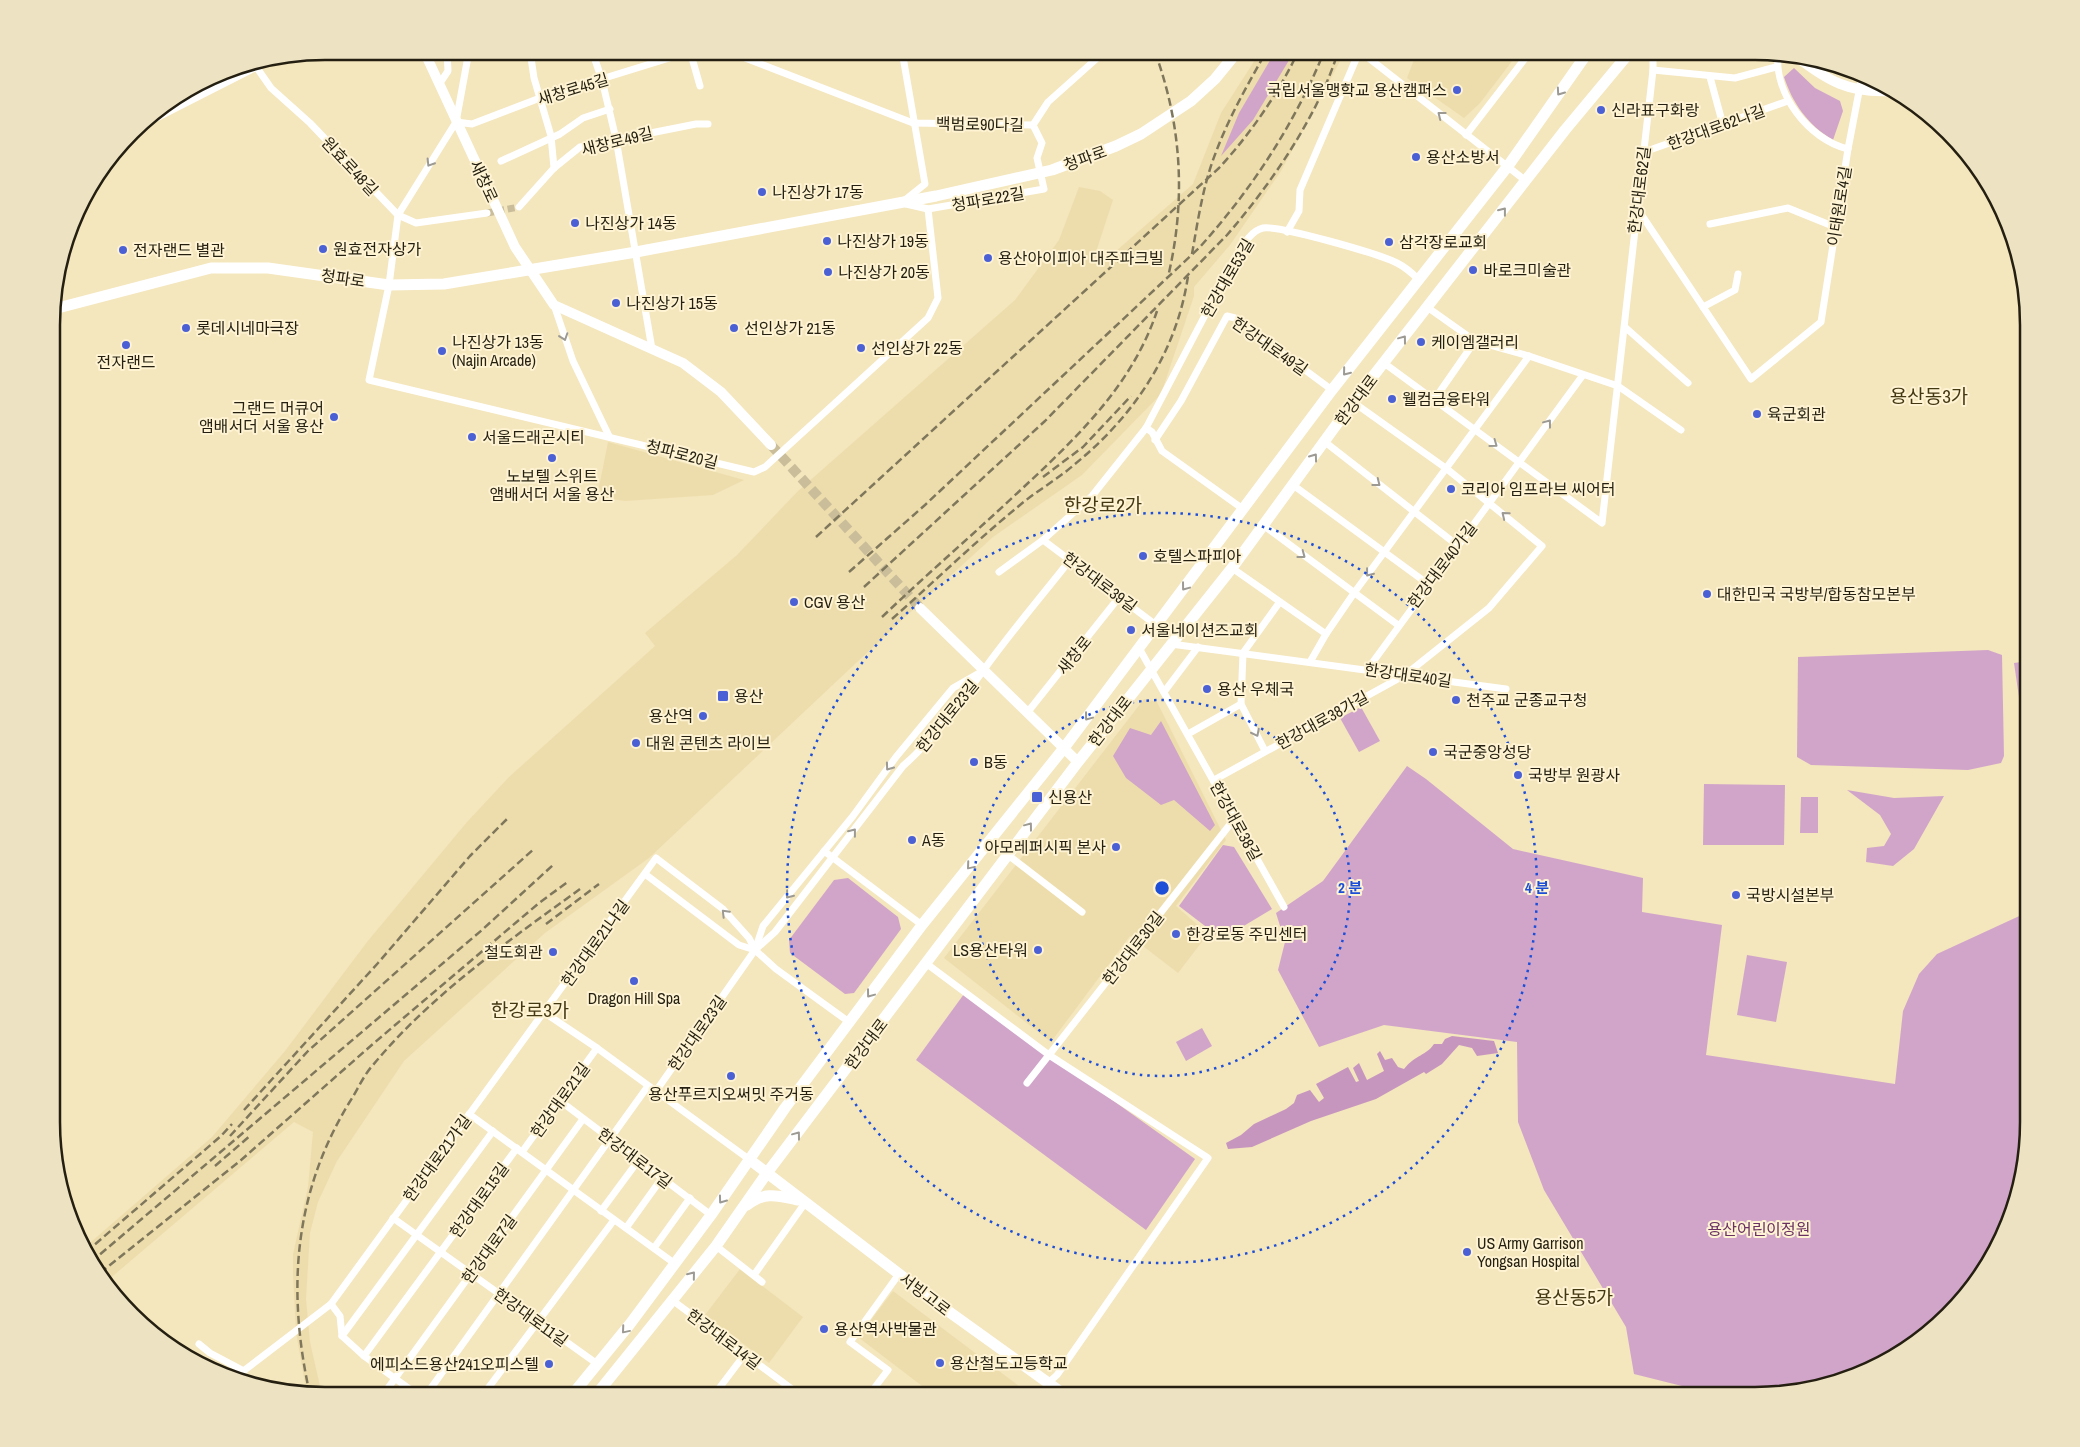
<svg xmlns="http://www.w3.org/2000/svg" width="2080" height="1447" viewBox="0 0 2080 1447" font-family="'Archivo Narrow','Noto Sans KR',sans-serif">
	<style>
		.built { fill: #eeddac }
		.green { fill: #d1a5ca }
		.forest { fill: #c796bf }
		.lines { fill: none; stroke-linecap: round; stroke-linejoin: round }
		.street-tunnel { stroke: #cabe9a; stroke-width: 7; stroke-dasharray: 7 3.5; stroke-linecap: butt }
		.secondary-tunnel { stroke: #cabe9a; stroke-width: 10; stroke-dasharray: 10 5; stroke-linecap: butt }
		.street { stroke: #fff; stroke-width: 7 }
		.secondary { stroke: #fff; stroke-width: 10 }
		.primary { stroke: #fff; stroke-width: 11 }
		.rail { stroke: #7f775c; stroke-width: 2.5; stroke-dasharray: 8 4; stroke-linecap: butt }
		.oneway { stroke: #9c9a93 }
		.ring { fill: none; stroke: #1d4ed8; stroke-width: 2.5; stroke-dasharray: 2.5 5 }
		.poi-dot { fill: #4b60d5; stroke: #fef3d2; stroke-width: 2 }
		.labels { text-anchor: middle; stroke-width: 4; stroke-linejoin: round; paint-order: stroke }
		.street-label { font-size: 16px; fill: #241f10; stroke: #fef3d2 }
		.poi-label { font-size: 16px; fill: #241f10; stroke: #fef3d2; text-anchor: start }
		.park-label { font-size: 16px; fill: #6a3064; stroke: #fef3d2 }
		.quarter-label { font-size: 19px; fill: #443813; stroke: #fef3d2 }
		.rim { fill: none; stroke: #241f10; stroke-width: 2.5 }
		.centre { fill: #1d4ed8; stroke: #fef3d2; stroke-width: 2.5 }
		.ring-label { font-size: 15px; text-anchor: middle; font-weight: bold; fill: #1d4ed8; stroke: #fef3d2; stroke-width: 4; stroke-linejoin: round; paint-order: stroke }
	</style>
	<rect width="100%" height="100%" fill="#f4e6bd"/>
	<g class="built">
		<polygon points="1260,52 1345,52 1281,171 1230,245 1194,287 1194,296 1161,394 1082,475 993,537 905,617 649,858 545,933 404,1061 337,1161 318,1202 310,1233 306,1299 310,1342 322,1395 307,1395 296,1332 293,1275 293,1254 308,1187 313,1132 294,1122 107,1281 88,1258 84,1248 212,1137 285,1051 367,942 467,822 509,777 655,646 645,633 737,555 798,491 1015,300 1059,240 1079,187 1100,191 1113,200 1093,261 1100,265 1193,184 1221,113"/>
		<polygon points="1417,52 1519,52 1480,103 1464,118 1407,78"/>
		<polygon points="608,442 744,480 713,495 625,501 605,498 599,487"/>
		<polygon points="1144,699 1157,702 1226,840 1176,906 1208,934 1178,973 1130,936 1051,1042 944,958"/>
		<polygon points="740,1269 803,1317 769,1363 705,1315"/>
		<polygon points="893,1291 1031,1395 922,1395 926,1389 858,1337"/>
	</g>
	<g class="green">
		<polygon points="1275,52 1294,52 1253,120 1221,156 1239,113"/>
		<path d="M1794 68 1815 88 1840 101 1843 111 1833 140C1808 125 1793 104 1784 77Z"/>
		<polygon points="1988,650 2002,655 2004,756 2001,763 1968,770 1811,765 1797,757 1798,657"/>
		<polygon points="2028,661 2028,759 2014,663"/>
		<polygon points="1361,707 1380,741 1359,752 1340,718"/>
		<polygon points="1161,721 1215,825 1210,831 1174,800 1161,805 1126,778 1113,756 1130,728 1151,735"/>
		<polygon points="1407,766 1426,779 1513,849 1643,878 1642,912 1722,925 1706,1055 1895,1084 1903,1011 1919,974 1937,954 2028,912 2028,1139 2014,1210 1972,1288 1935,1328 1876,1367 1825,1386 1755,1396 1722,1396 1634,1374 1626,1327 1544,1190 1518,1122 1517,1042 1384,1025 1319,1047 1278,970 1285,942 1276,913 1323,881"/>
		<polygon points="1704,784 1785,785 1784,845 1703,845"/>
		<polygon points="1847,790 1894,798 1944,796 1914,849 1893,866 1866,862 1867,848 1884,846 1891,834 1880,815"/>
		<polygon points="1801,797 1818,797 1818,833 1800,833"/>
		<polygon points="1223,845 1234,847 1272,909 1222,939 1179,906"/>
		<polygon points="848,878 898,917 901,929 854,993 845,994 790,953 789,940 834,880"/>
		<polygon points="1747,955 1787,962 1776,1022 1737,1015"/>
		<polygon points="964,994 1195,1159 1146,1230 916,1060"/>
		<polygon points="1202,1028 1212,1046 1186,1061 1176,1042"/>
	</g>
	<path class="forest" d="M1452 1036 1494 1041 1498 1053 1477 1056 1472 1048 1459 1045 1442 1064 1426 1074 1424 1072 1376 1099 1311 1121 1252 1147 1228 1149 1226 1143 1241 1135 1254 1124 1286 1109 1294 1103 1297 1095 1310 1090 1319 1102 1324 1098 1316 1084 1348 1067 1356 1082 1359 1081 1353 1068 1359 1063 1367 1080 1384 1071 1377 1054 1380 1051 1385 1060 1392 1058 1398 1067 1404 1069C1416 1054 1426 1056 1434 1044H1442L1445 1039Z"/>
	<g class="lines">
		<polyline class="street-tunnel" points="487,213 519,207"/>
		<polyline class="secondary-tunnel" points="771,445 920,608"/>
		<g class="street">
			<polyline points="469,51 456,122 398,215 389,285 369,380 754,472 765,467 928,318 938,298 928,209"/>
			<polyline points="530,51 534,78 551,136 554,168"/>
			<polyline points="592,51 602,80 616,139 652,349"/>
			<polyline points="690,51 700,86"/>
			<polyline points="727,51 913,123 1033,125 1048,102 1104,52"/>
			<polyline points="902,51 925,184 905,200"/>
			<polyline points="1361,52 1526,181"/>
			<path d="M1778 53C1774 94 1808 139 1848 149"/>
			<polyline points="255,65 271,88 310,123 398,215 416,223 487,213"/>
			<polyline points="1653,70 1735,78 1776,67"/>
			<polyline points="1710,77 1723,125"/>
			<polyline points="440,83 448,71 447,51"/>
			<polyline points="456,122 472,124 540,98 692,51"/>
			<polyline points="1466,135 1530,52"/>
			<polyline points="1644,152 1788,101"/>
			<polyline points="501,161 560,134 583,118 610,109"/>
			<polyline points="906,204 928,209 1044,189 1037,158 1042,143 1033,125"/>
			<polyline points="519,207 554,168 580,147 696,124 708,124"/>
			<polyline points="1637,208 1751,379 1821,322 1848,149 1862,76"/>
			<polyline points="1710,224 1788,208 1835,227"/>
			<polyline points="1287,232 1299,211 1300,190 1359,52"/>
			<polyline points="554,305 573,361 609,436"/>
			<polyline points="1427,307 1475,341 1529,356 1618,386 1681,430"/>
			<polyline points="1703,307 1735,290 1738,274"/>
			<polyline points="1626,328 1688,383"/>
			<polyline points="1384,363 1602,523 1653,70 1653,52"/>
			<polyline points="1434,400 1475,341"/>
			<polyline points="1146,428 1152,432 1162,451 1243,509"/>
			<polyline points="1155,440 1181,401 1227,316 1235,318 1332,390"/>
			<polyline points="1325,442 1457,545"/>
			<polyline points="1293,485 1428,584"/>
			<polyline points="1263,525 1398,625"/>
			<polyline points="1043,540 1156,625"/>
			<polyline points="1232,568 1326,634"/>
			<path d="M999 572 1043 540 1092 496 1146 428 1235 258C1242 247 1250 231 1263 228 1279 225 1379 254 1397 263 1405 267 1412 273 1418 279"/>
			<polyline points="1171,644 1506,689"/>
			<polyline points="1139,648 1284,907"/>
			<polyline points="1310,662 1326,634 1354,593 1529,356"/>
			<polyline points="1367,670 1583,375"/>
			<polyline points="1164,692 1198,647"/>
			<polyline points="1027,713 1120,596"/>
			<polyline points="1188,734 1241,704"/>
			<polyline points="1265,751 1241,704 1243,653 1279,603"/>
			<polyline points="1214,780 1405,675 1489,608 1542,546 1447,469 1353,402"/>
			<polyline points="824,851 922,925"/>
			<polyline points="1008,855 1082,912"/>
			<polyline points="645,874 739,945 755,950"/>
			<polyline points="755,950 763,926 853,816 896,757 953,688 981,672"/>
			<polyline points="927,964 1049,1055 1027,1083"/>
			<polyline points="545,1013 597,1048 750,1160"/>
			<path d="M656 1091 755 950 775 932 903 766C935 738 958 705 983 671 1010 633 1041 597 1070 560"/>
			<polyline points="559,1100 711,1215"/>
			<polyline points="469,1114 674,1263"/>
			<polyline points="522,1152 597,1048"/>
			<polyline points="601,1211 638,1161"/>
			<polyline points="393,1218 596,1363"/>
			<polyline points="626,1228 662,1178"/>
			<polyline points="716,1246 762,1282"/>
			<polyline points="654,1248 690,1198"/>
			<polyline points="754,1275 805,1203"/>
			<polyline points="672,1300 800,1395"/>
			<polyline points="331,1304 340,1316 342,1336 364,1356 418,1395"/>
			<polyline points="342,1336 493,1131"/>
			<polyline points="199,1344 210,1353 244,1371"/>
			<polyline points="364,1356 517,1148"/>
			<polyline points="233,1379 331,1304 656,858 723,909 749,938 755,950 776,969 849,1022"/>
			<polyline points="1048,1383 1057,1375 1208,1158 1049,1055 1235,818"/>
			<polyline points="383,1395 583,1119"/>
			<polyline points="426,1395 648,1086"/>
			<polyline points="483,1395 614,1220"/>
			<polyline points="714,1395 745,1354"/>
			<polyline points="869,1395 888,1370 850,1342 899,1274"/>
		</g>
		<g class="secondary">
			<polyline points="424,51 515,247 554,305 683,363 721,392 771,445"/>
			<path d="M1797 57C1828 81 1849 93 1890 91"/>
			<polyline points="920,608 1078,762"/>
		</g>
		<g class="primary">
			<polyline points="142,123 256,65"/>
			<polyline points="54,309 211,268 268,268 389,285 444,284 636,252 936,196 1052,170 1116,146 1141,134 1191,101 1215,79 1237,52"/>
			<polyline points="750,1160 941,1306 1065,1395"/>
			<path d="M747 1205C764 1191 779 1196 798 1200"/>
			<polyline points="572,1395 630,1324 711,1215 785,1108 922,925 1064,748 1332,390 1508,166 1588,52"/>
			<polyline points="596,1395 716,1246 767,1173 1078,762 1232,568 1353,402 1565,130 1630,52"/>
		</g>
		<g class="rail">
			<path d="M1155 52C1182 126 1186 201 1168 277"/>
			<path d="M1192 254C1198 220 1203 185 1216 152 1229 117 1248 84 1266 52"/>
			<polyline points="1043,477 1083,447 1131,396"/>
			<path d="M816 537 1219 168C1251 133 1278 94 1298 52"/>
			<path d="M849 572 925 505 1199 248C1252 189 1294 125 1324 52"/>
			<path d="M864 587 1045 421 1227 235C1271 184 1318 116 1338 52"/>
			<path d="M882 617C925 576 969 538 1012 498 1071 443 1131 389 1157 311"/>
			<path d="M892 619C935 581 976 541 1020 505 1038 490 1058 479 1075 464 1134 416 1177 352 1188 276"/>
			<polyline points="546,924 599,884"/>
			<polyline points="244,1110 378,963 470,856 508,818"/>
			<polyline points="230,1136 308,1051 535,848"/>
			<polyline points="215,1166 251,1135"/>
			<polyline points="86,1252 221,1136 232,1124"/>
			<polyline points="91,1262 482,930 553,865"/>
			<polyline points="100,1273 240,1161 374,1043 539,903 569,881"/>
			<path d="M310 1395C287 1292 293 1195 349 1103 357 1091 363 1076 373 1065 431 995 507 942 580 889"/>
		</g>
	</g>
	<defs><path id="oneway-chevron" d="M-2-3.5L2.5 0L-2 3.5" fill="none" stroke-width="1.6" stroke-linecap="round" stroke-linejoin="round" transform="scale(1.25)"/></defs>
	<g class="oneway">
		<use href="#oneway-chevron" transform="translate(1560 92) rotate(125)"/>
		<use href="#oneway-chevron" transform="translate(1441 115) rotate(-142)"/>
		<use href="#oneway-chevron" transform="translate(430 163) rotate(122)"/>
		<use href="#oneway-chevron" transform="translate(1503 211) rotate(-52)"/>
		<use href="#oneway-chevron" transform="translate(564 337) rotate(71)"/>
		<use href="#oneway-chevron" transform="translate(1403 339) rotate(-53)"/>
		<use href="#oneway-chevron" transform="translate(1346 372) rotate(129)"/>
		<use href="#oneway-chevron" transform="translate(1548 423) rotate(-53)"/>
		<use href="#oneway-chevron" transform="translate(1494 444) rotate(36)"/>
		<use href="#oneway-chevron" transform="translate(1314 457) rotate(-54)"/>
		<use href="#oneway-chevron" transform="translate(1377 483) rotate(38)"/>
		<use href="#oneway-chevron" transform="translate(1505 515) rotate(-141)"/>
		<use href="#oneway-chevron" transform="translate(1302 555) rotate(37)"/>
		<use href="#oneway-chevron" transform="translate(1369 573) rotate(128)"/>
		<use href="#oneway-chevron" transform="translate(1185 587) rotate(127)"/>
		<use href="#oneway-chevron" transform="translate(1088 717) rotate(127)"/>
		<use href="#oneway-chevron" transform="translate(1256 733) rotate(63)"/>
		<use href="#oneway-chevron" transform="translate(889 767) rotate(126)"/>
		<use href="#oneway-chevron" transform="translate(1029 826) rotate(-53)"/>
		<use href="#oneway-chevron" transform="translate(853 832) rotate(-52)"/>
		<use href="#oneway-chevron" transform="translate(970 866) rotate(130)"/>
		<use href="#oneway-chevron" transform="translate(789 895) rotate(129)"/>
		<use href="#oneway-chevron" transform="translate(725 913) rotate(-135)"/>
		<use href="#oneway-chevron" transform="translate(870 994) rotate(127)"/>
		<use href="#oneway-chevron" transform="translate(797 1135) rotate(-53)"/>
		<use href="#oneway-chevron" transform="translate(722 1200) rotate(126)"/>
		<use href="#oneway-chevron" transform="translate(692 1275) rotate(-51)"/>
		<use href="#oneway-chevron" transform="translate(625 1330) rotate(130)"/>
	</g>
	<g class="ring">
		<circle cx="1162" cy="888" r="188"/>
		<circle cx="1162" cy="888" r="375"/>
	</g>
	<g class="poi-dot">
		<circle cx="1457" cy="90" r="5"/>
		<circle cx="1601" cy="110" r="5"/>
		<circle cx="1416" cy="157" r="5"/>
		<circle cx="762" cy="192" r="5"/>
		<circle cx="575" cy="223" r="5"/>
		<circle cx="827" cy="241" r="5"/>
		<circle cx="1389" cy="242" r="5"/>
		<circle cx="323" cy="249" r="5"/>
		<circle cx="123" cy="250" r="5"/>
		<circle cx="988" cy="258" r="5"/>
		<circle cx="1473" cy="270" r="5"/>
		<circle cx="828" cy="272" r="5"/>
		<circle cx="616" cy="303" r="5"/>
		<circle cx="186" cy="328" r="5"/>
		<circle cx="734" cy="328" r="5"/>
		<circle cx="1421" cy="342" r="5"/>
		<circle cx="126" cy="345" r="5"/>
		<circle cx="861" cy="348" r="5"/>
		<circle cx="442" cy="351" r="5"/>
		<circle cx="1392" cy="399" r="5"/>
		<circle cx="1757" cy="414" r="5"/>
		<circle cx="334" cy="417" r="5"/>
		<circle cx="472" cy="437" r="5"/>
		<circle cx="552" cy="458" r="5"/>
		<circle cx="1451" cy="489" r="5"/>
		<circle cx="1143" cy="556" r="5"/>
		<circle cx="1707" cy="594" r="5"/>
		<circle cx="794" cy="602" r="5"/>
		<circle cx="1131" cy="630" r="5"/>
		<circle cx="1207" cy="689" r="5"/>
		<rect x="717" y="690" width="12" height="12" rx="2.5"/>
		<circle cx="1456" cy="700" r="5"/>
		<circle cx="703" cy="716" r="5"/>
		<circle cx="636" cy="743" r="5"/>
		<circle cx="1433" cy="752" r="5"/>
		<circle cx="974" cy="762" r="5"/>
		<circle cx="1518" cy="775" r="5"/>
		<rect x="1031" y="791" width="12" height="12" rx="2.5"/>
		<circle cx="912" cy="840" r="5"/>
		<circle cx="1116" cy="847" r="5"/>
		<circle cx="1736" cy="895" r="5"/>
		<circle cx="1176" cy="934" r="5"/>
		<circle cx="1038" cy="950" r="5"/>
		<circle cx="553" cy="952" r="5"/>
		<circle cx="634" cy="981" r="5"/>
		<circle cx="731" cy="1076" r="5"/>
		<circle cx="1467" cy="1252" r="5"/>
		<circle cx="824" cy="1329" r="5"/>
		<circle cx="940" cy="1363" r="5"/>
		<circle cx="549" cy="1364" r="5"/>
	</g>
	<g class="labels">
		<g class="street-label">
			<text transform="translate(573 89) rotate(-17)" y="6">새창로45길</text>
			<text transform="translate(980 124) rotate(1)" y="6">백범로90다길</text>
			<text transform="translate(1716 127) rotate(-20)" y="6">한강대로62나길</text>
			<text transform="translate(617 141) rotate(-14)" y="6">새창로49길</text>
			<text transform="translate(1085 158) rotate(-20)" y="6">청파로</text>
			<text transform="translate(350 166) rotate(47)" y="6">원효로48길</text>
			<text transform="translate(484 181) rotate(65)" y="6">새창로</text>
			<text transform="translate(1639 190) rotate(-83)" y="6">한강대로62길</text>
			<text transform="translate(988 199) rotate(-10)" y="6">청파로22길</text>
			<text transform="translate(1839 206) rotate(-81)" y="6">이태원로4길</text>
			<text transform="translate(343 278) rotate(8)" y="6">청파로</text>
			<text transform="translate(1227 278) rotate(-60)" y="6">한강대로53길</text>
			<text transform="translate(1270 346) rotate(35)" y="6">한강대로49길</text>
			<text transform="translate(1356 400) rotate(-53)" y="6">한강대로</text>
			<text transform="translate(682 454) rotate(14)" y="6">청파로20길</text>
			<text transform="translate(1442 565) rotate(-53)" y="6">한강대로40가길</text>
			<text transform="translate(1100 582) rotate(37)" y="6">한강대로39길</text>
			<text transform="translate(1074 655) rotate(-51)" y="6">새창로</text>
			<text transform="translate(1408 675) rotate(8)" y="6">한강대로40길</text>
			<text transform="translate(947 716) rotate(-51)" y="6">한강대로23길</text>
			<text transform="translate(1322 720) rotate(-29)" y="6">한강대로38가길</text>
			<text transform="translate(1110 721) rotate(-52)" y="6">한강대로</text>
			<text transform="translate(1236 821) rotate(61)" y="6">한강대로38길</text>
			<text transform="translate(595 943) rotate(-54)" y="6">한강대로21나길</text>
			<text transform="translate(1133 948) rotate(-52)" y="6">한강대로30길</text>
			<text transform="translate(697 1033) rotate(-55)" y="6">한강대로23길</text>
			<text transform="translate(866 1044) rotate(-53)" y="6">한강대로</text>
			<text transform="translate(560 1100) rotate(-54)" y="6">한강대로21길</text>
			<text transform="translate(437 1158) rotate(-54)" y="6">한강대로21가길</text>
			<text transform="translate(635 1158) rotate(37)" y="6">한강대로17길</text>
			<text transform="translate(479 1200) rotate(-54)" y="6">한강대로15길</text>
			<text transform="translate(489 1249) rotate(-54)" y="6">한강대로7길</text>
			<text transform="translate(925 1294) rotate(37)" y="6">서빙고로</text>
			<text transform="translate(531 1317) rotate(36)" y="6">한강대로11길</text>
			<text transform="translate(724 1339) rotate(37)" y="6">한강대로14길</text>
		</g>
		<g class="poi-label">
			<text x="1447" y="96" text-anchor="end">국립서울맹학교 용산캠퍼스</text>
			<text x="1611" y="116">신라표구화랑</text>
			<text x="1426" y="163">용산소방서</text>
			<text x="772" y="198">나진상가 17동</text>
			<text x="585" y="229">나진상가 14동</text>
			<text x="837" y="247">나진상가 19동</text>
			<text x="1399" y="248">삼각장로교회</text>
			<text x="333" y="255">원효전자상가</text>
			<text x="133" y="256">전자랜드 별관</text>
			<text x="998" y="264">용산아이피아 대주파크빌</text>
			<text x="1483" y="276">바로크미술관</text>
			<text x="838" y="278">나진상가 20동</text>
			<text x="626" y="309">나진상가 15동</text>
			<text x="196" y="334">롯데시네마극장</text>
			<text x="744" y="334">선인상가 21동</text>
			<text x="452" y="348">나진상가 13동<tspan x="452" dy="18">(Najin Arcade)</tspan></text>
			<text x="1431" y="348">케이엠갤러리</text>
			<text x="871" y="354">선인상가 22동</text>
			<text x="126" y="368" text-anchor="middle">전자랜드</text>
			<text x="1402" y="405">웰컴금융타워</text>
			<text x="324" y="414" text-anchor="end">그랜드 머큐어<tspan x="324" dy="18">앰배서더 서울 용산</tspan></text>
			<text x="1767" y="420">육군회관</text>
			<text x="482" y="443">서울드래곤시티</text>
			<text x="552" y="482" text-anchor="middle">노보텔 스위트<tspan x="552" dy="18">앰배서더 서울 용산</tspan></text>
			<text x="1461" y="495">코리아 임프라브 씨어터</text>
			<text x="1153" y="562">호텔스파피아</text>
			<text x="1717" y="600">대한민국 국방부/합동참모본부</text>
			<text x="804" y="608">CGV 용산</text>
			<text x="1141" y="636">서울네이션즈교회</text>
			<text x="1217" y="695">용산 우체국</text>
			<text x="734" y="702">용산</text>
			<text x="1466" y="706">천주교 군종교구청</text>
			<text x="693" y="722" text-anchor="end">용산역</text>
			<text x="646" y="749">대원 콘텐츠 라이브</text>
			<text x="1443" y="758">국군중앙성당</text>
			<text x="984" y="768">B동</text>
			<text x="1528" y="781">국방부 원광사</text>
			<text x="1048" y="803">신용산</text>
			<text x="922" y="846">A동</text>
			<text x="1106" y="853" text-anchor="end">아모레퍼시픽 본사</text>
			<text x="1746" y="901">국방시설본부</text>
			<text x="1186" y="940">한강로동 주민센터</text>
			<text x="1028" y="956" text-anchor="end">LS용산타워</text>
			<text x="543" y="958" text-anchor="end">철도회관</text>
			<text x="634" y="1004" text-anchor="middle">Dragon Hill Spa</text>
			<text x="731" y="1100" text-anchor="middle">용산푸르지오써밋 주거동</text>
			<text x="1477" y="1249">US Army Garrison<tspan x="1477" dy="18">Yongsan Hospital</tspan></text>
			<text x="834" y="1335">용산역사박물관</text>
			<text x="950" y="1369">용산철도고등학교</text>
			<text x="539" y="1370" text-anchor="end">에피소드용산241오피스텔</text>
		</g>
		<g class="park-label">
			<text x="1759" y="1235">용산어린이정원</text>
		</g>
		<g class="quarter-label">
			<text x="1929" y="403">용산동3가</text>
			<text x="1103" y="512">한강로2가</text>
			<text x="530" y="1017">한강로3가</text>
			<text x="1574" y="1304">용산동5가</text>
		</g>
	</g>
	<path d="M0 0H2080V1447H0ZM325 60H1755A265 265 0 0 1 2020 325V1122A265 265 0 0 1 1755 1387H325A265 265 0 0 1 60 1122V325A265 265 0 0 1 325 60Z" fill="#ede2c2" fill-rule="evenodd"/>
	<path class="rim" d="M325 60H1755A265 265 0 0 1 2020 325V1122A265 265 0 0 1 1755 1387H325A265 265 0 0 1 60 1122V325A265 265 0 0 1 325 60Z"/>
	<circle cx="1162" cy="888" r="8" class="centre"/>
	<g class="ring-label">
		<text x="1350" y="893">2 분</text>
		<text x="1537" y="893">4 분</text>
	</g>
</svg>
